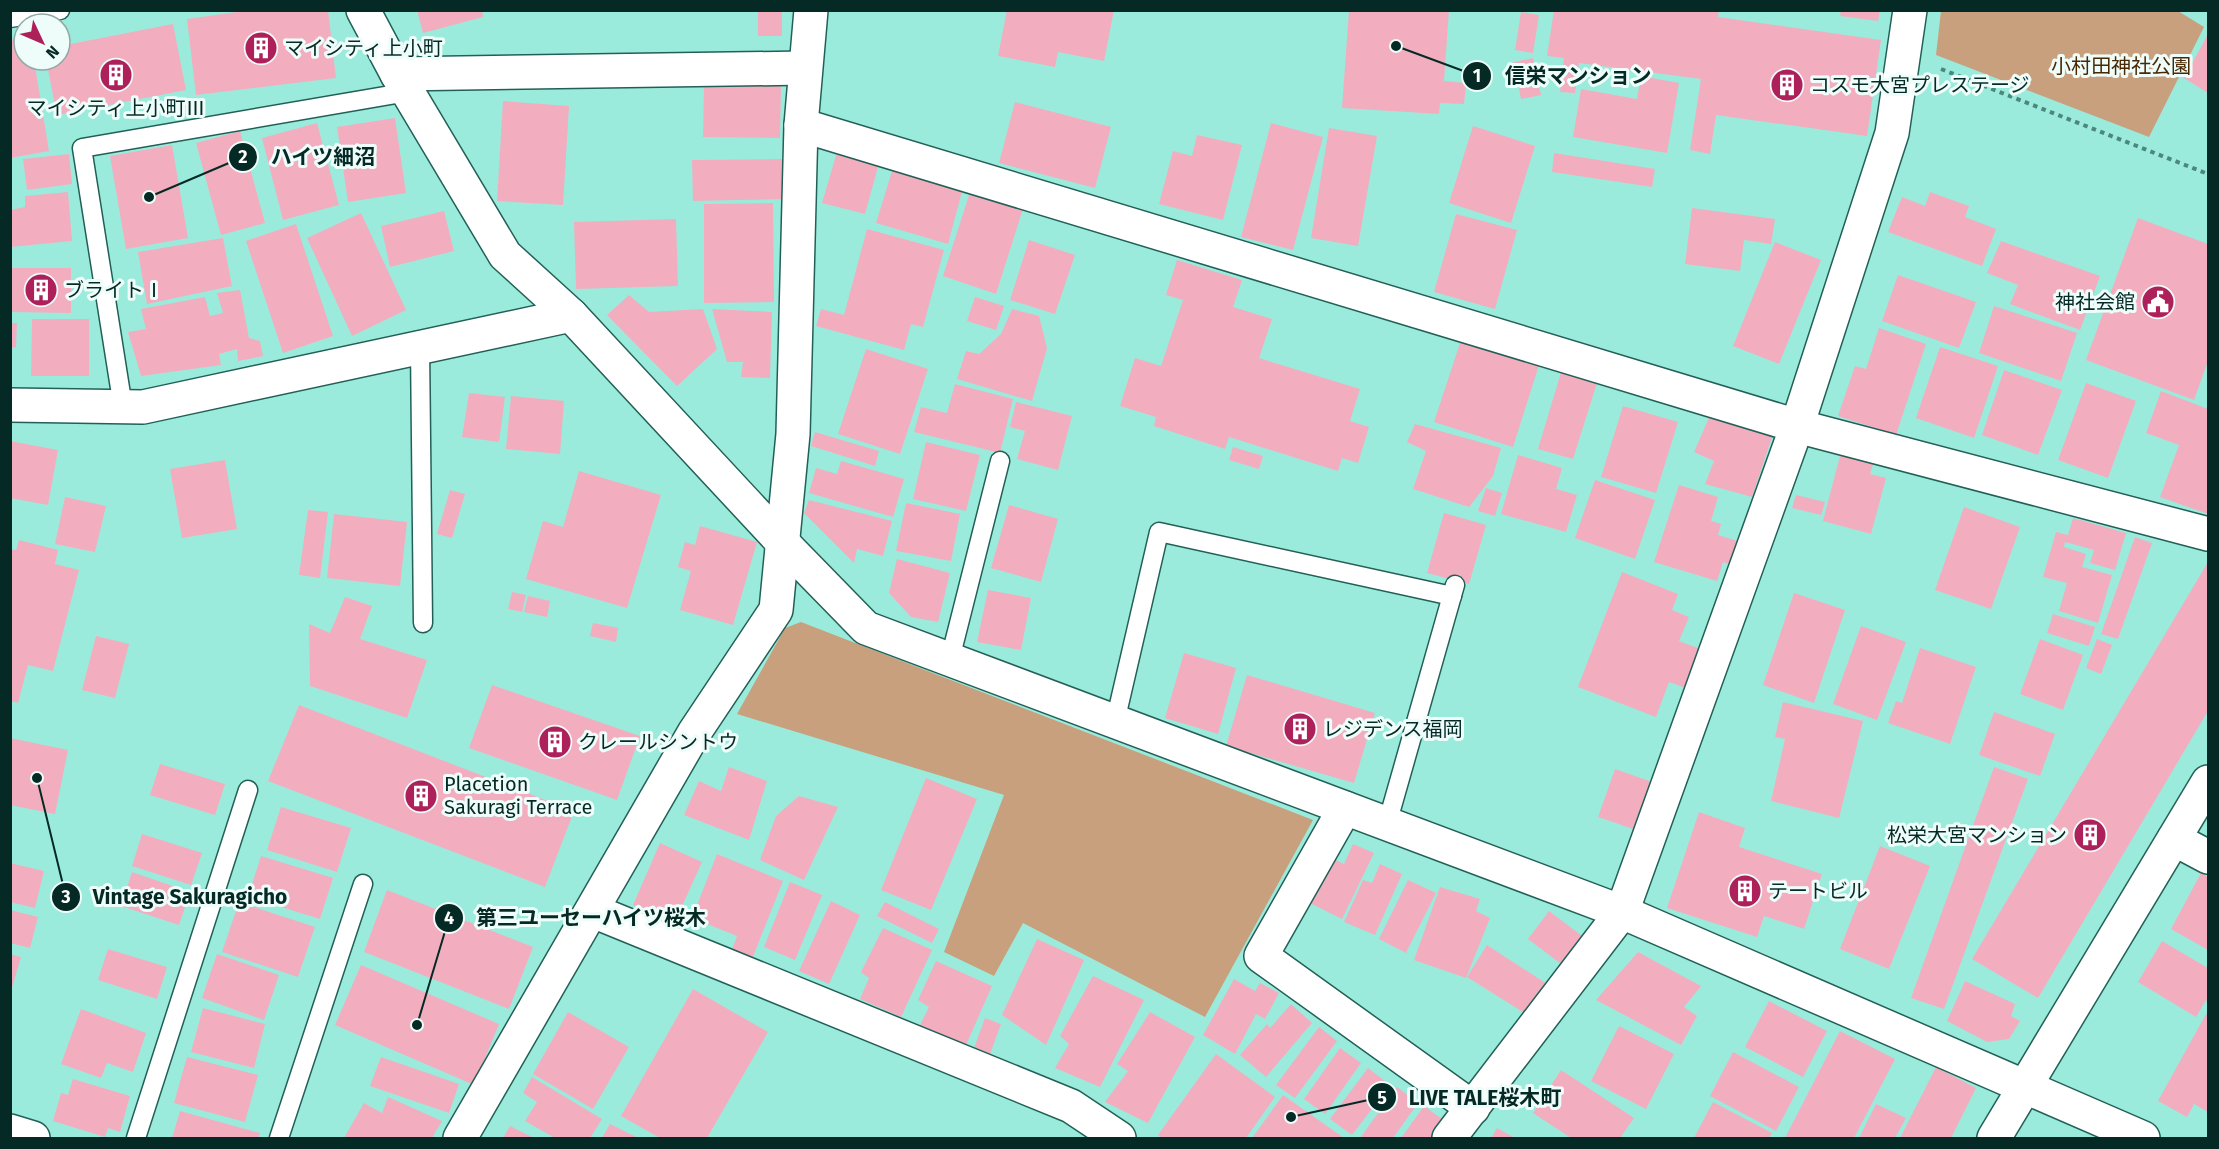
<svg xmlns="http://www.w3.org/2000/svg" width="2219" height="1149" viewBox="0 0 2219 1149" font-family="'Fira Sans','Noto Sans JP',sans-serif">
	<style>
		.green { fill: #c9a07d }
		.building { fill: #f2aebf }
		.lines { fill: none; stroke-linecap: round; stroke-linejoin: round }
		.service-casing { stroke: #226057; stroke-width: 21 }
		.minor-casing { stroke: #226057; stroke-width: 36 }
		.tertiary-casing { stroke: #226057; stroke-width: 36 }
		.path { stroke: #4d867d; stroke-width: 4; stroke-dasharray: 4.5 4.5; stroke-linecap: butt }
		.service { stroke: #fff; stroke-width: 18 }
		.minor { stroke: #fff; stroke-width: 33 }
		.tertiary { stroke: #fff; stroke-width: 33 }
		.labels { text-anchor: middle; stroke-width: 6; stroke-linejoin: round; paint-order: stroke }
		.poi-label { font-size: 20px; fill: #052924; stroke: #eefdfa; text-anchor: start }
		.park-label { font-size: 20px; fill: #492804; stroke: #eefdfa }
		.leader { fill: none; stroke: #052924; stroke-width: 2 }
		.callout-dot { fill: #052924; stroke: #eefdfa; stroke-width: 2 }
		.mark-label { font-size: 18px; text-anchor: middle; font-weight: bold; fill: #fff }
		.callout-label { font-size: 21px; text-anchor: middle; font-weight: bold; fill: #052924; stroke: #eefdfa; stroke-width: 6; stroke-linejoin: round; paint-order: stroke }
	</style>
	<rect width="100%" height="100%" fill="#9bebdd"/>
	<g class="green">
		<polygon points="1941,11 2178,11 2204,27 2149,137 1936,55"/>
		<polygon points="801,622 1313,820 1205,1017 1023,923 994,976 944,952 1004,795 737,714 785,628"/>
	</g>
	<g class="building">
		<polygon points="251,10 328,10 336,78 196,95 187,19"/>
		<polygon points="417,10 482,10 483,17 423,33"/>
		<rect x="758" y="10" width="24" height="26"/>
		<polygon points="1007,10 1114,10 1104,61 1058,52 1055,67 998,56"/>
		<polygon points="1349,10 1449,10 1444,81 1466,83 1464,104 1440,103 1439,114 1342,108"/>
		<polygon points="1554,10 1719,10 1718,17 1881,40 1867,136 1716,115 1710,154 1690,150 1701,79 1579,63 1575,93 1560,92 1564,58 1547,56"/>
		<polygon points="1841,10 1880,10 1878,21 1840,16"/>
		<polygon points="1521,12 1539,15 1533,53 1515,50"/>
		<polygon points="173,24 186,90 57,115 46,60 60,60 60,46"/>
		<polygon points="2208,34 2208,93 2184,78"/>
		<polygon points="24,38 24,60 34,60 49,151 10,158 10,40"/>
		<polygon points="1533,58 1541,95 1521,99 1514,62"/>
		<polygon points="1641,76 1679,83 1667,153 1573,137 1581,89 1637,99"/>
		<polygon points="704,83 781,84 780,138 703,137"/>
		<polygon points="503,101 569,106 563,205 497,201"/>
		<polygon points="1015,102 1111,127 1095,188 999,163"/>
		<polygon points="395,118 406,193 348,202 337,127"/>
		<polygon points="317,123 339,205 283,220 262,138"/>
		<polygon points="1271,123 1323,137 1293,250 1241,237"/>
		<polygon points="1473,126 1535,146 1511,223 1449,203"/>
		<polygon points="1329,128 1377,136 1358,246 1311,238"/>
		<polygon points="240,131 265,223 221,235 196,143"/>
		<polygon points="1197,135 1242,145 1223,220 1159,204 1173,151 1192,156"/>
		<polygon points="172,145 188,238 126,249 110,156"/>
		<polygon points="837,152 879,163 865,214 822,203"/>
		<polygon points="1554,153 1655,169 1652,187 1552,172"/>
		<polygon points="69,154 72,184 27,190 23,159"/>
		<polygon points="783,159 784,199 693,201 692,160"/>
		<polygon points="893,168 963,188 948,244 876,223"/>
		<polygon points="68,192 72,241 10,247 10,210 25,207 25,196"/>
		<polygon points="970,192 1023,209 996,294 943,276"/>
		<polygon points="1930,192 1969,206 1965,217 1996,229 1982,266 1888,232 1902,197 1925,206"/>
		<polygon points="773,203 774,302 704,303 704,204"/>
		<polygon points="1692,208 1775,219 1771,244 1744,240 1740,271 1685,264"/>
		<polygon points="444,211 454,251 390,267 381,226"/>
		<polygon points="361,213 406,310 352,336 307,238"/>
		<polygon points="1456,214 1517,230 1495,309 1434,292"/>
		<polygon points="2138,218 2208,244 2208,361 2194,400 2086,360"/>
		<polygon points="676,219 678,286 576,289 574,222"/>
		<polygon points="296,224 333,336 283,353 246,241"/>
		<polygon points="867,229 944,250 923,327 911,324 904,350 816,326 821,309 844,315"/>
		<polygon points="223,238 232,286 147,304 138,252"/>
		<polygon points="1029,240 1075,255 1055,314 1010,300"/>
		<polygon points="2001,241 2100,276 2080,330 2010,304 2018,285 1987,273"/>
		<polygon points="1775,242 1821,260 1779,364 1733,346"/>
		<polygon points="1177,260 1242,280 1233,307 1272,319 1259,358 1360,389 1350,421 1369,427 1358,463 1342,458 1338,471 1229,437 1225,449 1154,426 1156,417 1120,406 1135,358 1161,366 1183,300 1166,295"/>
		<polygon points="10,268 71,268 71,313 10,312"/>
		<polygon points="1898,275 1976,302 1959,348 1882,321"/>
		<polygon points="240,290 249,338 260,341 263,356 238,361 237,349 219,354 221,365 141,376 128,332 146,329 141,309 205,297 210,316 223,313 217,293"/>
		<polygon points="629,295 649,312 703,309 717,349 677,386 607,315"/>
		<polygon points="975,297 1004,306 996,330 967,321"/>
		<polygon points="1994,306 2077,333 2061,381 1979,353"/>
		<polygon points="712,309 772,312 770,378 741,377 743,362 727,362"/>
		<polygon points="1012,309 1039,316 1047,348 1032,401 957,379 966,351 979,354 1001,334"/>
		<polygon points="32,319 89,319 89,376 31,376"/>
		<polygon points="10,323 17,323 16,347 10,348"/>
		<polygon points="1879,328 1926,344 1896,435 1838,416 1855,366 1866,369"/>
		<polygon points="1462,337 1540,362 1513,447 1434,422"/>
		<polygon points="1940,347 1998,366 1974,438 1916,418"/>
		<polygon points="866,349 928,369 900,454 838,434"/>
		<polygon points="1562,369 1598,380 1573,459 1538,449"/>
		<polygon points="2004,370 2062,390 2038,455 1982,435"/>
		<polygon points="2086,383 2136,401 2108,478 2058,460"/>
		<polygon points="955,384 1013,399 1000,453 914,432 921,407 947,413"/>
		<polygon points="2161,391 2208,409 2208,514 2160,497 2179,445 2146,433"/>
		<polygon points="469,393 505,397 499,442 462,437"/>
		<polygon points="511,396 564,401 560,454 506,449"/>
		<polygon points="1016,402 1072,416 1058,470 1017,459 1025,431 1010,427"/>
		<polygon points="1623,406 1678,422 1656,493 1601,477"/>
		<polygon points="1711,413 1773,434 1752,497 1705,484 1714,461 1694,452"/>
		<polygon points="1415,424 1501,448 1493,476 1469,507 1413,489 1426,451 1407,442"/>
		<polygon points="815,432 879,451 875,466 811,446"/>
		<polygon points="10,441 58,450 48,505 10,498"/>
		<polygon points="926,442 980,455 966,511 913,499"/>
		<polygon points="1233,447 1263,456 1259,469 1229,460"/>
		<polygon points="1841,452 1874,461 1870,474 1886,478 1871,534 1823,521"/>
		<polygon points="1518,455 1562,468 1556,489 1577,495 1566,532 1501,514"/>
		<polygon points="225,460 237,529 182,538 170,469"/>
		<polygon points="841,461 904,479 893,517 809,493 816,468 837,474"/>
		<polygon points="579,471 661,495 627,608 526,579 543,521 563,527"/>
		<polygon points="1595,480 1655,500 1635,559 1575,538"/>
		<polygon points="1679,485 1718,497 1711,521 1721,524 1718,535 1741,542 1734,566 1723,562 1717,581 1654,562"/>
		<polygon points="1486,488 1502,493 1495,516 1478,511"/>
		<polygon points="450,490 465,494 452,538 437,534"/>
		<polygon points="1796,495 1825,502 1821,515 1792,508"/>
		<polygon points="65,497 106,506 95,552 55,544"/>
		<polygon points="809,500 892,521 883,556 857,549 854,563 804,513"/>
		<polygon points="906,503 960,514 951,561 896,551"/>
		<polygon points="1009,505 1058,519 1041,582 991,568"/>
		<polygon points="1964,507 2020,527 1991,609 1935,590"/>
		<polygon points="308,510 328,512 320,578 299,575"/>
		<polygon points="1444,513 1486,525 1469,584 1427,573"/>
		<polygon points="334,514 407,522 400,586 327,578"/>
		<polygon points="2073,518 2126,533 2115,570 2090,563 2094,550 2065,542 2064,547 2086,554 2082,567 2112,575 2098,623 2059,611 2067,583 2043,577 2056,532 2068,535"/>
		<polygon points="700,526 757,542 733,625 680,610 691,571 678,567 685,542 695,545"/>
		<polygon points="2135,537 2152,543 2118,639 2101,634"/>
		<polygon points="19,540 58,550 55,564 79,570 53,671 28,665 18,703 10,701 10,549 16,550"/>
		<polygon points="897,559 950,573 938,622 911,617 889,593"/>
		<polygon points="2208,562 2208,711 2038,998 1972,959"/>
		<polygon points="1622,572 1678,594 1672,610 1689,617 1679,641 1706,651 1691,690 1669,682 1656,717 1578,687"/>
		<polygon points="988,590 1031,598 1021,650 977,642"/>
		<polygon points="512,592 526,595 522,612 508,609"/>
		<polygon points="1794,593 1845,610 1814,703 1763,685"/>
		<polygon points="528,596 550,601 547,617 524,612"/>
		<polygon points="345,597 372,606 360,639 427,660 407,718 310,686 309,624 330,633"/>
		<polygon points="2053,614 2095,627 2089,646 2047,633"/>
		<polygon points="593,623 618,628 616,642 590,636"/>
		<polygon points="1861,626 1906,642 1877,720 1833,704"/>
		<polygon points="96,636 129,644 115,698 82,690"/>
		<polygon points="2040,639 2083,655 2063,710 2020,694"/>
		<polygon points="2097,639 2112,645 2101,674 2086,668"/>
		<polygon points="1920,648 1976,667 1950,744 1888,723 1896,701 1902,703"/>
		<polygon points="1184,653 1236,668 1218,734 1165,718"/>
		<polygon points="1247,675 1375,713 1354,783 1226,746"/>
		<polygon points="492,685 640,736 617,800 469,748"/>
		<polygon points="1783,702 1863,721 1839,818 1771,801 1785,739 1775,737"/>
		<polygon points="299,705 574,811 545,887 268,781"/>
		<polygon points="1994,712 2055,734 2040,776 1979,755"/>
		<polygon points="10,738 68,750 55,814 10,805"/>
		<polygon points="160,764 225,784 215,815 150,795"/>
		<polygon points="729,767 767,781 749,840 684,815 699,781 721,791"/>
		<polygon points="1994,767 2028,779 1944,1009 1911,998"/>
		<polygon points="1615,769 1655,783 1639,831 1598,817"/>
		<polygon points="926,778 977,799 931,910 881,890"/>
		<polygon points="799,796 838,807 804,880 760,860 776,816"/>
		<polygon points="281,807 351,828 337,872 267,850"/>
		<polygon points="1699,812 1745,828 1739,847 1822,874 1804,929 1764,916 1757,937 1667,908"/>
		<polygon points="142,834 202,853 191,885 132,866"/>
		<polygon points="660,843 702,862 674,924 633,905"/>
		<polygon points="1353,844 1374,853 1342,919 1310,903 1331,858 1344,864"/>
		<polygon points="1880,846 1930,866 1889,969 1840,949"/>
		<polygon points="717,854 783,881 752,959 732,950 737,936 692,918"/>
		<polygon points="261,856 333,878 320,919 248,897"/>
		<polygon points="10,863 44,871 35,908 10,902"/>
		<polygon points="1380,864 1402,874 1375,935 1344,922 1363,880 1372,883"/>
		<polygon points="132,872 190,892 179,925 121,906"/>
		<polygon points="2201,873 2208,877 2208,950 2171,929"/>
		<polygon points="1408,880 1436,893 1406,953 1379,939"/>
		<polygon points="790,882 822,895 795,960 764,947"/>
		<polygon points="1440,887 1480,899 1476,911 1490,918 1466,978 1414,960"/>
		<polygon points="387,890 533,947 509,1009 364,952"/>
		<polygon points="831,901 860,915 829,984 799,971"/>
		<polygon points="239,902 315,927 298,977 222,952"/>
		<polygon points="885,902 939,929 932,943 877,916"/>
		<polygon points="10,910 38,917 30,948 10,943"/>
		<polygon points="1549,911 1590,942 1569,970 1528,939"/>
		<polygon points="883,928 932,950 901,1017 860,999 869,978 861,972"/>
		<polygon points="1037,939 1084,960 1046,1045 1002,1015"/>
		<polygon points="2162,941 2208,968 2208,1002 2206,1000 2196,1017 2138,982"/>
		<polygon points="1487,945 1550,986 1531,1017 1467,977"/>
		<polygon points="108,949 167,967 157,999 98,980"/>
		<polygon points="1638,952 1701,986 1684,1007 1697,1016 1681,1045 1596,1000"/>
		<polygon points="10,954 21,957 11,991 10,991"/>
		<polygon points="217,954 279,975 264,1020 202,998"/>
		<polygon points="936,961 992,986 966,1045 919,1027 929,1007 918,1000"/>
		<polygon points="361,965 499,1024 474,1085 335,1025"/>
		<polygon points="1093,976 1144,1000 1100,1087 1055,1068 1069,1044 1060,1036"/>
		<polygon points="1234,979 1255,991 1260,983 1279,993 1265,1019 1256,1014 1235,1054 1203,1035"/>
		<polygon points="1965,981 2015,1004 2011,1016 2020,1021 2009,1039 1987,1042 1947,1021"/>
		<polygon points="693,989 768,1032 707,1138 660,1138 621,1116"/>
		<polygon points="1769,1001 1827,1031 1803,1077 1745,1047"/>
		<polygon points="1291,1004 1312,1023 1266,1077 1240,1055 1267,1024 1270,1028"/>
		<polygon points="203,1008 265,1024 254,1068 191,1052"/>
		<polygon points="81,1009 146,1033 133,1072 107,1063 101,1078 61,1064"/>
		<polygon points="568,1012 629,1047 593,1109 533,1074"/>
		<polygon points="1150,1012 1195,1037 1148,1123 1105,1102 1128,1071 1117,1064"/>
		<polygon points="2206,1014 2208,1016 2208,1112 2194,1104 2187,1117 2158,1101"/>
		<polygon points="985,1018 1001,1024 990,1054 974,1048"/>
		<polygon points="1619,1026 1674,1054 1646,1109 1591,1081"/>
		<polygon points="1319,1027 1337,1041 1295,1098 1276,1085"/>
		<polygon points="1840,1031 1895,1059 1854,1138 1785,1138"/>
		<polygon points="1340,1048 1361,1063 1325,1114 1304,1099"/>
		<polygon points="1733,1052 1799,1087 1776,1131 1710,1096"/>
		<polygon points="1216,1054 1275,1097 1246,1138 1162,1138 1158,1135"/>
		<polygon points="187,1057 258,1075 245,1122 174,1103"/>
		<polygon points="381,1057 459,1084 449,1113 370,1086"/>
		<polygon points="1936,1067 1976,1088 1951,1138 1900,1138"/>
		<polygon points="1368,1068 1390,1085 1352,1135 1330,1119"/>
		<polygon points="1561,1070 1634,1118 1620,1138 1571,1138 1533,1113"/>
		<polygon points="532,1077 602,1119 590,1138 555,1138 525,1121 537,1102 523,1093"/>
		<polygon points="73,1079 130,1096 120,1132 108,1128 105,1137 53,1121 61,1093 68,1095"/>
		<polygon points="1397,1087 1418,1103 1393,1138 1360,1138"/>
		<polygon points="1283,1095 1344,1138 1252,1138"/>
		<polygon points="388,1097 442,1121 432,1138 344,1138 364,1103 382,1113"/>
		<polygon points="1713,1102 1772,1133 1769,1138 1694,1138"/>
		<polygon points="1876,1104 1906,1118 1895,1138 1859,1138"/>
		<polygon points="1424,1106 1446,1122 1433,1138 1401,1138"/>
		<polygon points="180,1111 260,1133 258,1138 172,1138"/>
		<polygon points="610,1124 638,1138 602,1138"/>
		<polygon points="510,1126 534,1138 503,1138"/>
		<polygon points="1497,1128 1515,1138 1491,1138"/>
	</g>
	<g class="lines">
		<defs>
			<g id="service">
				<polyline points="10,18 60,10"/>
				<polyline points="420,346 423,623"/>
				<polyline points="123,407 82,148 408,92"/>
				<polyline points="950,659 1000,461"/>
				<polyline points="1115,722 1159,532 1452,596"/>
				<polyline points="1387,824 1455,585"/>
				<polyline points="136,1138 248,790"/>
				<polyline points="279,1138 363,884"/>
			</g>
			<g id="minor">
				<polyline points="363,10 397,74 505,255 571,315 783,543 866,628 1622,912 2143,1138"/>
				<polyline points="397,74 805,68"/>
				<polyline points="801,125 1797,426 2208,534"/>
				<polyline points="10,405 143,407 571,315"/>
				<polyline points="1345,808 1261,956 1473,1108"/>
				<polyline points="2174,839 2208,857"/>
				<polyline points="593,911 1071,1106 1119,1138"/>
				<polyline points="10,1131 33,1138"/>
				<polyline points="460,1138 694,733 776,610 793,434 801,125 811,10"/>
				<polyline points="1449,1138 1622,912 1797,426 1892,133 1910,10"/>
			</g>
			<polyline id="tertiary" points="1994,1138 2208,782"/>
		</defs>
		<use href="#service" class="service-casing"/>
		<use href="#minor" class="minor-casing"/>
		<use href="#tertiary" class="tertiary-casing"/>
		<polyline class="path" points="1941,69 2208,174"/>
		<use href="#service" class="service"/>
		<use href="#minor" class="minor"/>
		<use href="#tertiary" class="tertiary"/>
	</g>
	<defs>
		<symbol id="building-disc" viewBox="-11 -11 22 22"><circle r="9.5" fill="#ae205a" stroke="#eefdfa"/><path d="M-4-6H4V6H1V3H-1V6H-4ZM-2.5-4.3h1.7v1.8h-1.7ZM.8-4.3h1.7v1.8H.8ZM-2.5-1h1.7V.8h-1.7ZM.8-1h1.7V.8H.8Z" fill="#fff"/></symbol>
		<symbol id="civic-disc" viewBox="-11 -11 22 22"><circle r="9.5" fill="#ae205a" stroke="#eefdfa"/><path d="M-.6-6.5H3V-4.5H.6V-3L4-1V1h2V6H-6V1h2V-1L-.6-3ZM-1.2 2.5V6h2.4V2.5Z" fill="#fff"/></symbol>
	</defs>
	<g fill-rule="evenodd">
		<use href="#building-disc" x="242" y="29" width="38" height="38"/>
		<use href="#building-disc" x="97" y="56" width="38" height="38"/>
		<use href="#building-disc" x="1768" y="66" width="38" height="38"/>
		<use href="#building-disc" x="22" y="271" width="38" height="38"/>
		<use href="#civic-disc" x="2139" y="283" width="38" height="38"/>
		<use href="#building-disc" x="1281" y="710" width="38" height="38"/>
		<use href="#building-disc" x="536" y="723" width="38" height="38"/>
		<use href="#building-disc" x="402" y="777" width="38" height="38"/>
		<use href="#building-disc" x="2071" y="816" width="38" height="38"/>
		<use href="#building-disc" x="1726" y="872" width="38" height="38"/>
	</g>
	<g class="labels">
		<g class="poi-label">
			<text x="284" y="55">マイシティ上小町</text>
			<text x="1810" y="92">コスモ大宮プレステージ</text>
			<text x="116" y="115" text-anchor="middle">マイシティ上小町Ⅲ</text>
			<text x="64" y="297">ブライトⅠ</text>
			<text x="2135" y="309" text-anchor="end">神社会館</text>
			<text x="1323" y="736">レジデンス福岡</text>
			<text x="578" y="749">クレールシントウ</text>
			<text x="444" y="791">Placetion<tspan x="444" dy="23">Sakuragi Terrace</tspan></text>
			<text x="2067" y="842" text-anchor="end">松栄大宮マンション</text>
			<text x="1768" y="898">テートビル</text>
		</g>
		<g class="park-label">
			<text x="2121" y="73">小村田神社公園</text>
		</g>
	</g>
	<path class="leader" d="M1396 46L1477 76M149 197L243 157M37 778L66 897M417 1025L449 918M1291 1117L1382 1097"/>
	<g class="callout-dot">
		<circle cx="1396" cy="46" r="6"/>
		<circle cx="149" cy="197" r="6"/>
		<circle cx="37" cy="778" r="6"/>
		<circle cx="417" cy="1025" r="6"/>
		<circle cx="1291" cy="1117" r="6"/>
		<circle cx="1477" cy="76" r="15"/>
		<circle cx="243" cy="157" r="15"/>
		<circle cx="66" cy="897" r="15"/>
		<circle cx="449" cy="918" r="15"/>
		<circle cx="1382" cy="1097" r="15"/>
	</g>
	<g class="mark-label">
		<text x="1477" y="82">1</text>
		<text x="243" y="163">2</text>
		<text x="66" y="903">3</text>
		<text x="449" y="924">4</text>
		<text x="1382" y="1104">5</text>
	</g>
	<g class="callout-label">
		<text x="1578" y="83">信栄マンション</text>
		<text x="323" y="164">ハイツ細沼</text>
		<text x="190" y="904">Vintage Sakuragicho</text>
		<text x="591" y="925">第三ユーセーハイツ桜木</text>
		<text x="1485" y="1105">LIVE TALE桜木町</text>
	</g>
	<rect width="2219" height="1149" fill="none" stroke="#052924" stroke-width="24"/>
	<g transform="translate(42 42) rotate(134)"><circle r="28" fill="#eefdfa" stroke="#91a8a4" stroke-width="1.5"/>
	<path d="M0-4.5L10 22L0 15L-10 22Z" fill="#ae205a"/>
	<text y="-9" font-size="16" font-weight="bold" text-anchor="middle" fill="#052924">N</text>
	</g>
</svg>
